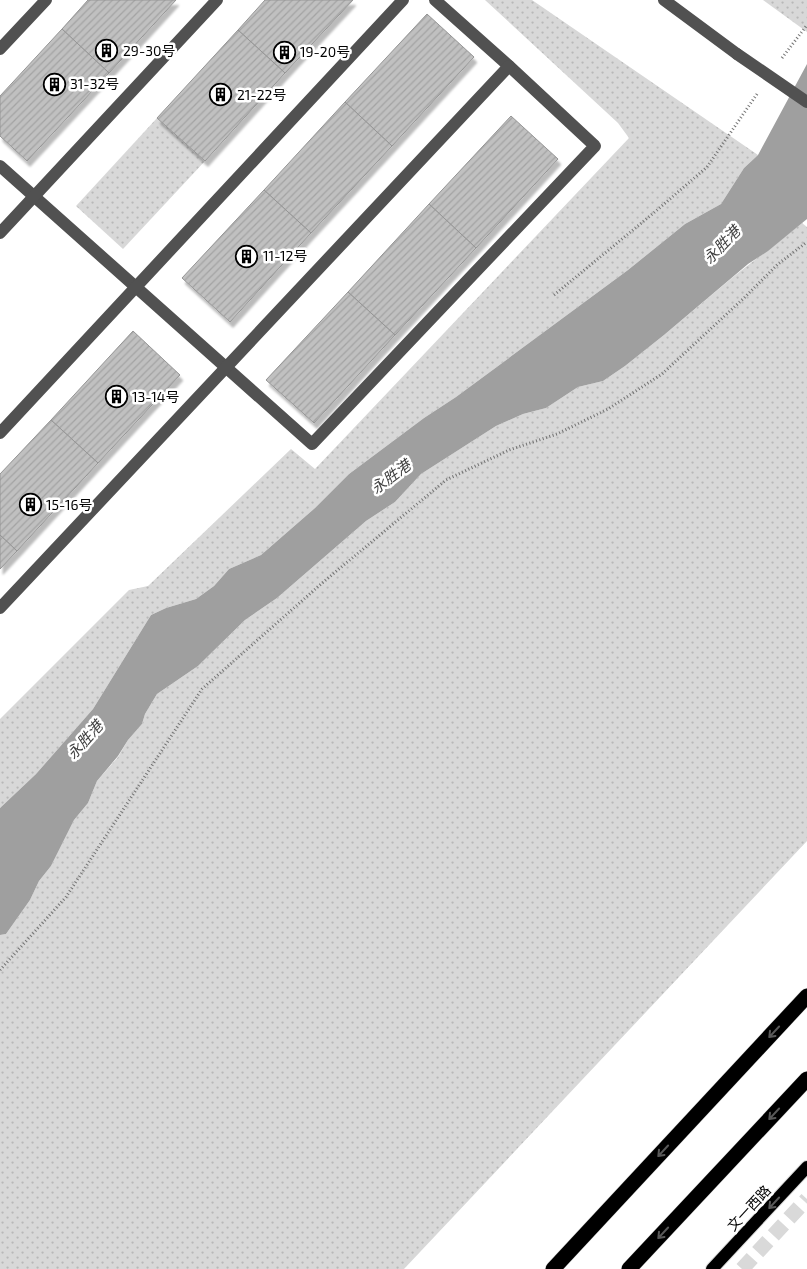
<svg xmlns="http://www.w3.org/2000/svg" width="807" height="1269" viewBox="0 0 807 1269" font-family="'Exo 2','Noto Sans SC',sans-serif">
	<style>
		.green { fill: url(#green-dots) }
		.water { fill: #9f9f9f }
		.building { fill: url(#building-hatch); stroke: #959595; filter: url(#shadow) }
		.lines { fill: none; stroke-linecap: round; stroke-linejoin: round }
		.highway-tunnel { stroke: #d9d9d9; stroke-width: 15; stroke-dasharray: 15 8; stroke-linecap: butt }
		.major-casing { stroke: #dbdbdb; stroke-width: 14 }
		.highway-casing { stroke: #dbdbdb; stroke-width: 16 }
		.path { stroke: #737373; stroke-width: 3; stroke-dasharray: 1 2.5; stroke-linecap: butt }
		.minor { stroke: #515151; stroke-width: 12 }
		.major { stroke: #000; stroke-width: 12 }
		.highway { stroke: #000; stroke-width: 15 }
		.minor-bridge { stroke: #515151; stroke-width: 12 }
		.oneway { stroke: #595959 }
		.labels { text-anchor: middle; stroke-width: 5; stroke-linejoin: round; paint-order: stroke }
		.poi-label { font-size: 14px; fill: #000; stroke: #fff; text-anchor: start }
		.street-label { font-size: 14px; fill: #000; stroke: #fff }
		.water-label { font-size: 15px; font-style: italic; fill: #404040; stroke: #fff }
	</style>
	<defs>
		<pattern id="green-dots" width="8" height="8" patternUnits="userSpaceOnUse" patternTransform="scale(1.25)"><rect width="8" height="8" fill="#d8d8d8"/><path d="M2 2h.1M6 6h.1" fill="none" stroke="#b8b8b8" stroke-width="1.8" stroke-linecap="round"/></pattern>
		<pattern id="building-hatch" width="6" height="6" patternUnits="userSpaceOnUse" patternTransform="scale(1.25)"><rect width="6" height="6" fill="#c0c0c0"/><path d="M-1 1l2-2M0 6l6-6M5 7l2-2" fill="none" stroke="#a3a3a3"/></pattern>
		<filter id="shadow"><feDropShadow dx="3" dy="5.5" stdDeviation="1" flood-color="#0004"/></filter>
	</defs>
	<rect width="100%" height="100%" fill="#fff"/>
	<g class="green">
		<polygon points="485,0 532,0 758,155 744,168 721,204 685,224 628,270 456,397 424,418 349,474 315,508 261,555 229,569 214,586 196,599 166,608 151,615 93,709 36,774 0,808 0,719 129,590 148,586 291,449 315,469 629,138 618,123"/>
		<polygon points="763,0 807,0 807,32"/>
		<polygon points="157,118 205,161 123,249 76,206"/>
		<polygon points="802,223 807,227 807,841 404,1269 0,1269 0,935 6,934 30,900 39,881 51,866 74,820 88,803 97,781 118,757 128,740 142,724 145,714 157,694 198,666 245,620 277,598 366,521 395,502 421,474 496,426 523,414 546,408 578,387 603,381 625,366 664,335 733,277"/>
	</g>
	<polygon class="water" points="807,64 807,219 768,251 748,264 664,335 625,366 603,381 578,387 546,408 523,414 496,426 421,474 395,502 366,521 277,598 245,620 198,666 157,694 145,714 142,724 128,740 118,756 97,781 88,803 74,820 51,866 39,881 30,900 6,934 0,935 0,808 36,774 93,709 151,615 166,608 196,599 214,586 229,569 261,555 315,508 349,474 424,418 456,397 628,270 685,224 721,204 744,168 758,155"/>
	<g class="building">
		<polygon points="88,0 176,0 109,73 62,29"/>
		<polygon points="265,0 353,0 285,73 238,30"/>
		<polygon points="427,14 474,57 392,146 345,102"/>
		<polygon points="62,29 109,73 27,161 0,136 0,96"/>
		<polygon points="238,30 285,73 205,161 157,118"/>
		<polygon points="345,102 392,146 311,233 264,190"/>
		<polygon points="511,116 558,159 476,248 429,204"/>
		<polygon points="264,190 311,233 230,322 182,278"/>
		<polygon points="429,204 476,248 395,335 348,292"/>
		<polygon points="348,292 395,335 314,423 266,380"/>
		<polygon points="133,331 180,375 98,463 51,420"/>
		<polygon points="51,420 98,463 17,551 0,535 0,474"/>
		<polygon points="0,535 17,551 0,569"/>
	</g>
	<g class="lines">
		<polyline class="highway-tunnel" points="742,1269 807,1199"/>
		<defs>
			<polyline id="major" points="712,1269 807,1167"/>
			<g id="highway">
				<polyline points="553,1269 807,996"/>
				<polyline points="629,1269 807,1079"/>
			</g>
		</defs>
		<use href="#major" class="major-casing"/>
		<use href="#highway" class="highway-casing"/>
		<g class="path">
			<polyline points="782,58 807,25"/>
			<polyline points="554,295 656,211 707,167 757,94"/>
			<polyline points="0,970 66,897 202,689 321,584 446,480 509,450 557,434 608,409 662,374 744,298 778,264 807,242"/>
		</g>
		<g class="minor">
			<polyline points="664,0 737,54"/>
			<polyline points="0,49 46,0"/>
			<polyline points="0,166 312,444 595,146 509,66 435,0"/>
			<polyline points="0,233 217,0"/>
			<polyline points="0,433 403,0"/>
			<polyline points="0,608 509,66"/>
		</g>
		<use href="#major" class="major"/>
		<use href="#highway" class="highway"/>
		<polyline class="minor-bridge" points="737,54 807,102"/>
	</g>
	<defs><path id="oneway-shaft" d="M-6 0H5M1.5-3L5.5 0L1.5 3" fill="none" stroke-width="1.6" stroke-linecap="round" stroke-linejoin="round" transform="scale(1.25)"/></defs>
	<g class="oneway">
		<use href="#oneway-shaft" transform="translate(774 1032) rotate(133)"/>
		<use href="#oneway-shaft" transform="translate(774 1114) rotate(133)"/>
		<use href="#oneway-shaft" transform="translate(663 1151) rotate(133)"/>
		<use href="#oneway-shaft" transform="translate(774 1203) rotate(133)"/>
		<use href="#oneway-shaft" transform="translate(663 1233) rotate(133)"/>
	</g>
	<defs>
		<symbol id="building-ring" viewBox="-11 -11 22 22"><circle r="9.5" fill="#fff" stroke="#000" stroke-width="1.5"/><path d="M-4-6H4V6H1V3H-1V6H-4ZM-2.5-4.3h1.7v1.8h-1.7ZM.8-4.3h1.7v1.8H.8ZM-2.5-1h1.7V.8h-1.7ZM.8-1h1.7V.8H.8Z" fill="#000"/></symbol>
	</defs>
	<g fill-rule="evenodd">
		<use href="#building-ring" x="94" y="38" width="25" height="25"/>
		<use href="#building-ring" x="272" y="40" width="25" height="25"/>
		<use href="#building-ring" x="42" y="72" width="25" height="25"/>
		<use href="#building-ring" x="208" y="82" width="25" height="25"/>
		<use href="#building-ring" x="234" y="244" width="25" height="25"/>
		<use href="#building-ring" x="104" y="384" width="25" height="25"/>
		<use href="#building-ring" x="18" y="492" width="25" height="25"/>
	</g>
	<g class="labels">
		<g class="poi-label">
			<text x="123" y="56">29-30号</text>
			<text x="300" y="57">19-20号</text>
			<text x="70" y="89">31-32号</text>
			<text x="237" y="100">21-22号</text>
			<text x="263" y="261">11-12号</text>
			<text x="132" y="402">13-14号</text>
			<text x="46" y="510">15-16号</text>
		</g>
		<g class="street-label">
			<text transform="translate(749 1208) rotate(-47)" y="5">文一西路</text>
		</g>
		<g class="water-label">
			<text transform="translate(722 245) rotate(-46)" y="5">永胜港</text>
			<text transform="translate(391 477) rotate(-37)" y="5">永胜港</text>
			<text transform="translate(85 740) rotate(-48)" y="5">永胜港</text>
		</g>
	</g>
</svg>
